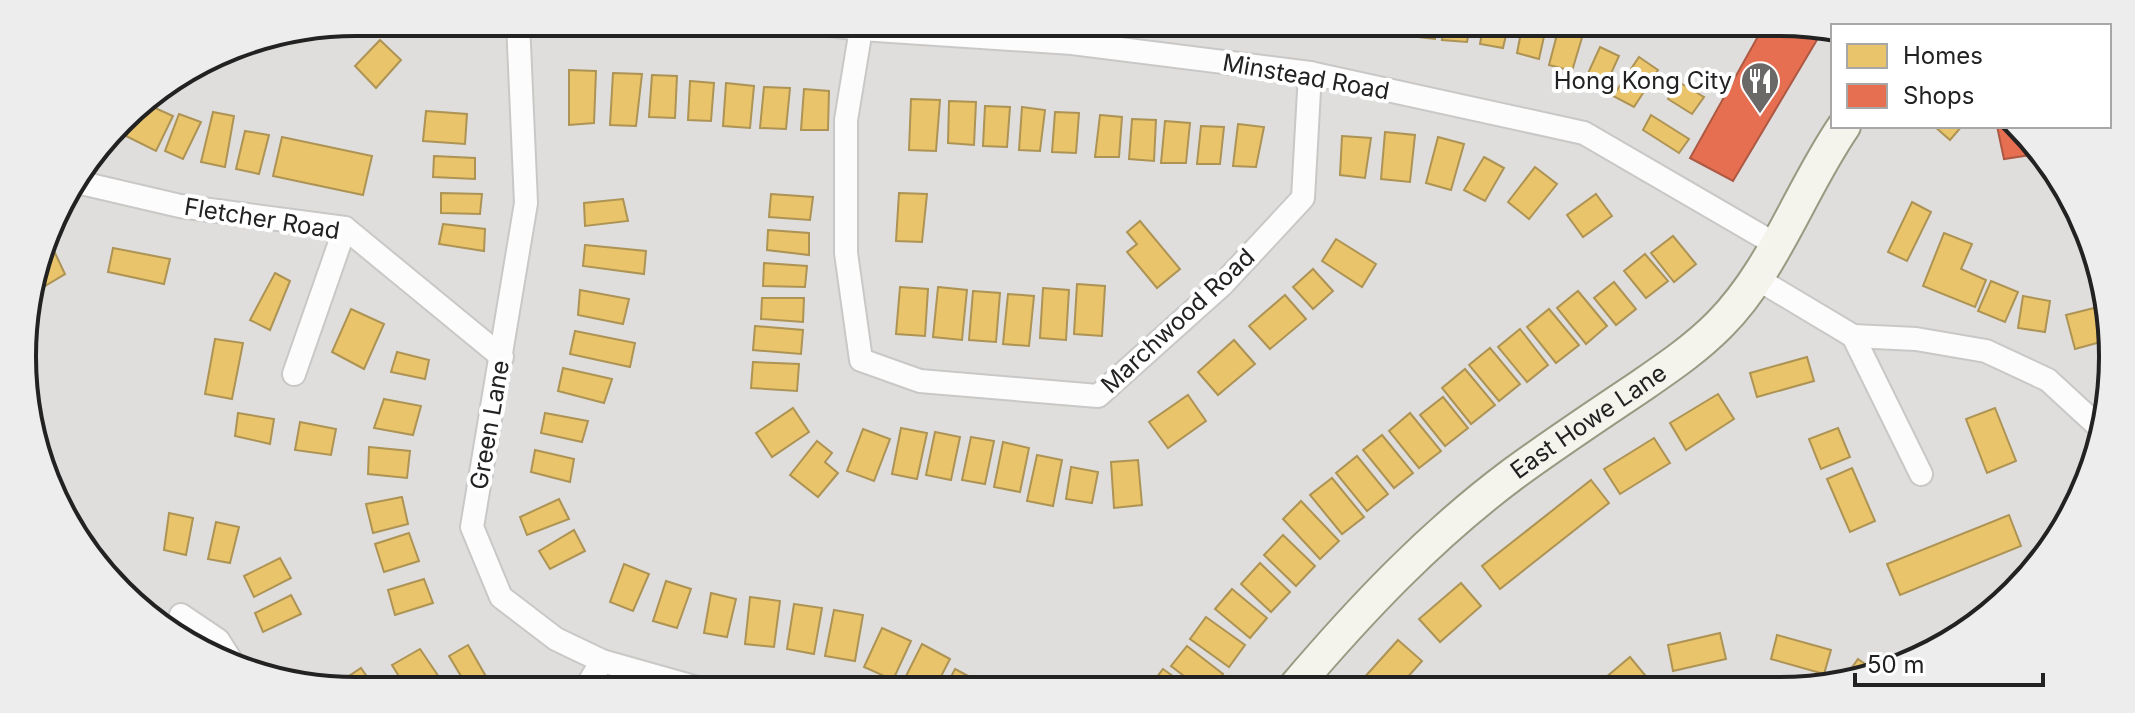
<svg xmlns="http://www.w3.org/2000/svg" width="2135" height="713" viewBox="0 0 2135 713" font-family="Inter,sans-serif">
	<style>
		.residential { fill: #dfdedc }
		.homes { fill: #e9c46a; stroke: #ad9354; stroke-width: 2 }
		.shops { fill: #e76f51; stroke: #ac5843; stroke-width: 2 }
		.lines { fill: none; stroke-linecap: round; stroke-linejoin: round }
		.street-casing { stroke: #c9c8c7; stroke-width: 26 }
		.secondary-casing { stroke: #999a82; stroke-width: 36 }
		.street { stroke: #fdfcfc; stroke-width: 22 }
		.secondary { stroke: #f4f4ed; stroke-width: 32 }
		.labels { text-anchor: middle; stroke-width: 8; stroke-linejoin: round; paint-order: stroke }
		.street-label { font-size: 24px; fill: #222; stroke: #fff }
		.poi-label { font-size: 24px; fill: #222; stroke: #fff; text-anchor: end }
		.rim { fill: none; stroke: #222; stroke-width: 4 }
	</style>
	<rect width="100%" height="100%" fill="#f0eeeb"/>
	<polygon class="residential" points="357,22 1778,22 1833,29 1833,126 2013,126 2068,189 2110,312 2102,443 2068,524 1999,608 1907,665 1822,688 357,691 270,680 170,634 79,543 33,443 25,313 57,208 136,105 229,47"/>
	<g class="homes">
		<polygon points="403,22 446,22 442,36"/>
		<polygon points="1307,22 1331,22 1330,28 1307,25"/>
		<polygon points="1343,22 1367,22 1367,31 1342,30"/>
		<polygon points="1375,22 1401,22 1401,33 1374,31"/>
		<polygon points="1411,22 1436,22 1435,39 1410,36"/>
		<polygon points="1445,22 1471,22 1467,42 1442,40"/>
		<polygon points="1484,22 1509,22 1503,48 1480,44"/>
		<polygon points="1523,22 1547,23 1539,59 1517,53"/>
		<polygon points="1560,23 1584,31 1572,71 1549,65"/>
		<polygon points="380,40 401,60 376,88 355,66"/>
		<polygon points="1600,47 1619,56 1603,91 1584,82"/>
		<polygon points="1639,57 1658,70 1634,107 1613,96"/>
		<polygon points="569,70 596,71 594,123 569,125"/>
		<polygon points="613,73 642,74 636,126 610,125"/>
		<polygon points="652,75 677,76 675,118 649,117"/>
		<polygon points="690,81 714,83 711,121 688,120"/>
		<polygon points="1677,81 1704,97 1692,114 1668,99"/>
		<polygon points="726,83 754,86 750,128 723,126"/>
		<polygon points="764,87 790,88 786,129 760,128"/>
		<polygon points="804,89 829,91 828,130 801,130"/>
		<polygon points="911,99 940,100 936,151 909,150"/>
		<polygon points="949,101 976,102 974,145 948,143"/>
		<polygon points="144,103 173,116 156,151 126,136"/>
		<polygon points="985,106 1010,107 1007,147 983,146"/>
		<polygon points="1022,107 1045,110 1040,151 1019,150"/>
		<polygon points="426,111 467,114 465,144 423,141"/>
		<polygon points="213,112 234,116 225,167 201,162"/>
		<polygon points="1055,112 1079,113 1076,153 1052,152"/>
		<polygon points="179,114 201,122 183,159 165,151"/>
		<polygon points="1100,115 1122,117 1119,157 1095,157"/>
		<polygon points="1651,115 1689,139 1679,153 1643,130"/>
		<polygon points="1132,119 1156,120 1154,161 1129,159"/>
		<polygon points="1165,121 1190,123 1186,163 1161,163"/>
		<polygon points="1238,124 1264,127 1256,167 1233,166"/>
		<polygon points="1201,126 1224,127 1220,164 1197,164"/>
		<polygon points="1934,126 1962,126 1950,140"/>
		<polygon points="245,131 269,135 259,174 236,169"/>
		<polygon points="1385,132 1415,135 1410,182 1381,179"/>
		<polygon points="1342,136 1371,138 1365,178 1340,175"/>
		<polygon points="282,137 372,156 363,195 273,176"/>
		<polygon points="1438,137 1464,144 1451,190 1426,183"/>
		<polygon points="434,156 475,158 475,179 433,177"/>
		<polygon points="1484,157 1504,168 1485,201 1464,190"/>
		<polygon points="1535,167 1557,184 1529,219 1508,202"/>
		<polygon points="441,193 482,194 480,214 441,213"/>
		<polygon points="899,193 927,194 922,242 896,241"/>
		<polygon points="771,194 813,197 810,220 769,217"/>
		<polygon points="1596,194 1612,216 1583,237 1567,215"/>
		<polygon points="623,199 628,221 585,226 584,203"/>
		<polygon points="1912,202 1931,212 1907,261 1888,252"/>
		<polygon points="1140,221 1180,269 1157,288 1127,252 1137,244 1127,232"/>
		<polygon points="443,224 485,229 484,251 439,244"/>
		<polygon points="768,230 809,233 809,255 767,250"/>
		<polygon points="1944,233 1972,244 1961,269 1986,280 1975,307 1923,286"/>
		<polygon points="1673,236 1696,264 1674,282 1651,253"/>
		<polygon points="1336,239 1376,264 1362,287 1322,261"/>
		<polygon points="585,245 646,251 644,274 583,266"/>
		<polygon points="113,248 170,259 164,284 108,272"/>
		<polygon points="55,253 65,274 30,295 40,262"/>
		<polygon points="1645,254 1668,281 1646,298 1624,271"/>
		<polygon points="764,263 807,266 805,287 763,286"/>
		<polygon points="1313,269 1333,291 1313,309 1293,287"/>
		<polygon points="275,273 290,281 270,330 250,320"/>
		<polygon points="1991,281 2018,292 2005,322 1978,311"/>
		<polygon points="1614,282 1636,309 1616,325 1594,298"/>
		<polygon points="1077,284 1105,286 1102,336 1074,334"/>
		<polygon points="900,287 928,289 925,336 896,334"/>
		<polygon points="938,287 967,290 962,340 933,337"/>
		<polygon points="1043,288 1069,290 1066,340 1040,338"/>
		<polygon points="580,290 629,299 623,324 578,315"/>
		<polygon points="973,291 1000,293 996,342 969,340"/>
		<polygon points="1578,291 1607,326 1586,344 1557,308"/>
		<polygon points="1008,294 1034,296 1029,346 1003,344"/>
		<polygon points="1285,295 1306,319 1270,349 1249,326"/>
		<polygon points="2023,296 2050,301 2045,332 2018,328"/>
		<polygon points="762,298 804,298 803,322 761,319"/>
		<polygon points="2102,306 2108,340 2075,349 2066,315"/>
		<polygon points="351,309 384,324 364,369 332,352"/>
		<polygon points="1549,309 1579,345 1556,363 1527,327"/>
		<polygon points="755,326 803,330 801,354 753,350"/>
		<polygon points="1520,329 1548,365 1527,382 1498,347"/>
		<polygon points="575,331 635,343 630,367 570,354"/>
		<polygon points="215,339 243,343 232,399 205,394"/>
		<polygon points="1234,340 1255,364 1218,395 1198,372"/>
		<polygon points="1490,348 1520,384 1499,401 1469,365"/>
		<polygon points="397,352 429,360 425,379 391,372"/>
		<polygon points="1807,357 1814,381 1757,397 1750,373"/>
		<polygon points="753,362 799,364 797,391 751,388"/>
		<polygon points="563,368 612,379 604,403 558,391"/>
		<polygon points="1465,369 1495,405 1471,424 1442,388"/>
		<polygon points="1718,394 1734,419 1686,450 1670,423"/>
		<polygon points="1188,395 1206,421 1168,448 1149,422"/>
		<polygon points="1443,397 1468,428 1445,446 1420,415"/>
		<polygon points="384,399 421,406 413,435 374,428"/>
		<polygon points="793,408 809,432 772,457 756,433"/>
		<polygon points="1995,408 2016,461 1987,473 1966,419"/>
		<polygon points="238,413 274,419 270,444 235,436"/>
		<polygon points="545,413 588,421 582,442 541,433"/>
		<polygon points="1410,413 1441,451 1419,468 1389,431"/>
		<polygon points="300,422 336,429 331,455 295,450"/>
		<polygon points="901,428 927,433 917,479 892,474"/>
		<polygon points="1838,428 1850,457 1821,469 1809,439"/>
		<polygon points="863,429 890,439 874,481 847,471"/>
		<polygon points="935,432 960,437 951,480 926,475"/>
		<polygon points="1382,435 1413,473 1394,488 1363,450"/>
		<polygon points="971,437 994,441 985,484 962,480"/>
		<polygon points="1654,438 1670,463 1620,494 1604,469"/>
		<polygon points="817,441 832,453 825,462 838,473 818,497 790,475"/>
		<polygon points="1003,442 1029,448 1020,492 994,487"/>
		<polygon points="369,447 410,451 407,478 368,474"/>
		<polygon points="535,450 574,459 570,482 531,472"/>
		<polygon points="1037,455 1062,460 1053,506 1027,501"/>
		<polygon points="1357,456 1388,494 1367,511 1336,473"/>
		<polygon points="1138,460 1142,505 1114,508 1111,462"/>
		<polygon points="1071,467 1098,472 1092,503 1066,499"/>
		<polygon points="1852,468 1875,521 1850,532 1827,479"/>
		<polygon points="1332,478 1364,517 1342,534 1310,495"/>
		<polygon points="1591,480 1609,503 1500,589 1482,566"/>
		<polygon points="402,497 408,524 373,533 366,504"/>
		<polygon points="559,499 569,519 527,535 520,517"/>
		<polygon points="1301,501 1339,541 1320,559 1283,519"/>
		<polygon points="169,513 193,518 186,555 164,550"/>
		<polygon points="2009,515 2021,546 1900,595 1887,564"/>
		<polygon points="216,522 239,527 230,563 208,559"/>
		<polygon points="574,530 585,551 550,569 539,551"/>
		<polygon points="409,533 419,561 384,572 375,544"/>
		<polygon points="1283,535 1315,566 1296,586 1264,555"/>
		<polygon points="280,558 291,578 254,597 244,576"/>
		<polygon points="1260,563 1290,592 1271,612 1241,584"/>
		<polygon points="624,564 649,574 633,611 610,602"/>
		<polygon points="424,579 433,603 395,615 388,590"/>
		<polygon points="666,581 691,589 677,628 653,621"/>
		<polygon points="1461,583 1481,606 1440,642 1419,619"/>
		<polygon points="1232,589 1267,618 1250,638 1215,609"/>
		<polygon points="711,593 736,599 727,637 704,633"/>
		<polygon points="291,595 301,614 263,632 255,613"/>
		<polygon points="750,597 780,601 774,647 745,644"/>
		<polygon points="794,604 822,608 814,654 787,649"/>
		<polygon points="834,610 863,615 855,661 825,656"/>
		<polygon points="1206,617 1245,645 1229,667 1190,639"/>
		<polygon points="882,628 911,641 893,680 864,667"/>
		<polygon points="1720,633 1726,659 1673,671 1668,645"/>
		<polygon points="1777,635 1831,650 1824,674 1771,659"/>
		<polygon points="1398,640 1422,661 1397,689 1374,689 1363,679"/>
		<polygon points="922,644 950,659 934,690 914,690 916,686 904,680"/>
		<polygon points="468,645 488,680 470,691 449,656"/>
		<polygon points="1187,646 1223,674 1211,689 1201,689 1171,666"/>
		<polygon points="420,649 439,677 418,691 408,691 392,665"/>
		<polygon points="1630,657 1649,680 1639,689 1592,689"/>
		<polygon points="1858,659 1878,673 1843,683 1842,682"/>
		<polygon points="361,668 377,691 340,689 337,684"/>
		<polygon points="955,669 987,686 985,690 944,690"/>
		<polygon points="1163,669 1191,689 1148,689"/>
	</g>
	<g class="shops">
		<polygon points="1766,22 1824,28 1733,181 1690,158"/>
		<polygon points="1997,126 2013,126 2038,154 2004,159"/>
	</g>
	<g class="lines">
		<defs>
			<g id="street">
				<polyline points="518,22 526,203 472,527 501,597 556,639 602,661 705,690"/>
				<polyline points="805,22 861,29 1072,43 1310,73 1584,133 1775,244"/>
				<polyline points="861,29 846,120 846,253 861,360 920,381 1098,396 1223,284 1303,198 1310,73"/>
				<polyline points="77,182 180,206 345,228 502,357"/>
				<polyline points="1756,278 1853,336 1921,474"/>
				<polyline points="1853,336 1916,339 1986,351 2048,380 2099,427"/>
				<polyline points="294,374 345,228"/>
				<polyline points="181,615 218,640 232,662"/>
				<polyline points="584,691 602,661"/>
			</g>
			<g id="secondary">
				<path id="s1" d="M1293 689C1360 610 1430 536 1513 474 1554 444 1596 416 1638 388 1667 368 1694 350 1719 325 1774 270 1800 190 1844 126"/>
			</g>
		</defs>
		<use href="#street" class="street-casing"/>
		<use href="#secondary" class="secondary-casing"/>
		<use href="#street" class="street"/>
		<use href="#secondary" class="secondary"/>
	</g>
	<defs>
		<symbol id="restaurant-pin" viewBox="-11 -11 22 30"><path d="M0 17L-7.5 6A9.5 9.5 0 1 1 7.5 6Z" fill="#6a6968" stroke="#fff"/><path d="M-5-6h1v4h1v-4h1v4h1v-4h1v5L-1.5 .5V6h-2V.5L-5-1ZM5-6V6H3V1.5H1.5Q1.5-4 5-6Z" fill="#fff"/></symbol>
	</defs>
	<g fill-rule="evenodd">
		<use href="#restaurant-pin" x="1738" y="59" width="44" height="60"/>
	</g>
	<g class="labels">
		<g class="street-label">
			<text transform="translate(1306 77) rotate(10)" y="8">Minstead Road</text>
			<text transform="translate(262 219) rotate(9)" y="8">Fletcher Road</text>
			<text transform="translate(1178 321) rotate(-43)" y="8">Marchwood Road</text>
			<text dy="8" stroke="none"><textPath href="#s1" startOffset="400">East Howe Lane</textPath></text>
			<text transform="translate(490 425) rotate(-80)" y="8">Green Lane</text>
		</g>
		<g class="poi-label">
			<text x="1732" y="89">Hong Kong City</text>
		</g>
	</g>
	<path d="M0 0H2135V713H0ZM356 36H1779A320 320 0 0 1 2099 356V357A320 320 0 0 1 1779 677H356A320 320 0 0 1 36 357V356A320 320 0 0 1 356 36Z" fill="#ededed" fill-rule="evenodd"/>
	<path class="rim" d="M356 36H1779A320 320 0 0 1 2099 356V357A320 320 0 0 1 1779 677H356A320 320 0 0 1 36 357V356A320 320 0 0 1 356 36Z"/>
	<rect x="1831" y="24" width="280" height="104" fill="#ffffff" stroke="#a7a7a7" stroke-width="2"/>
	<rect x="1847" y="44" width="40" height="24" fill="#e9c46a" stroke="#a7a7a7" stroke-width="2"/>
	<text x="1903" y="64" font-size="24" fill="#222222">Homes</text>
	<rect x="1847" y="84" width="40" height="24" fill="#e76f51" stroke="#a7a7a7" stroke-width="2"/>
	<text x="1903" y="104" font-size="24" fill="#222222">Shops</text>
	<path d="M1855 673v12h188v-12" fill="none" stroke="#222222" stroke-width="4"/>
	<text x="1867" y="673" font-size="24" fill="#222222" stroke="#ffffff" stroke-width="6" paint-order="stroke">50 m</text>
</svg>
